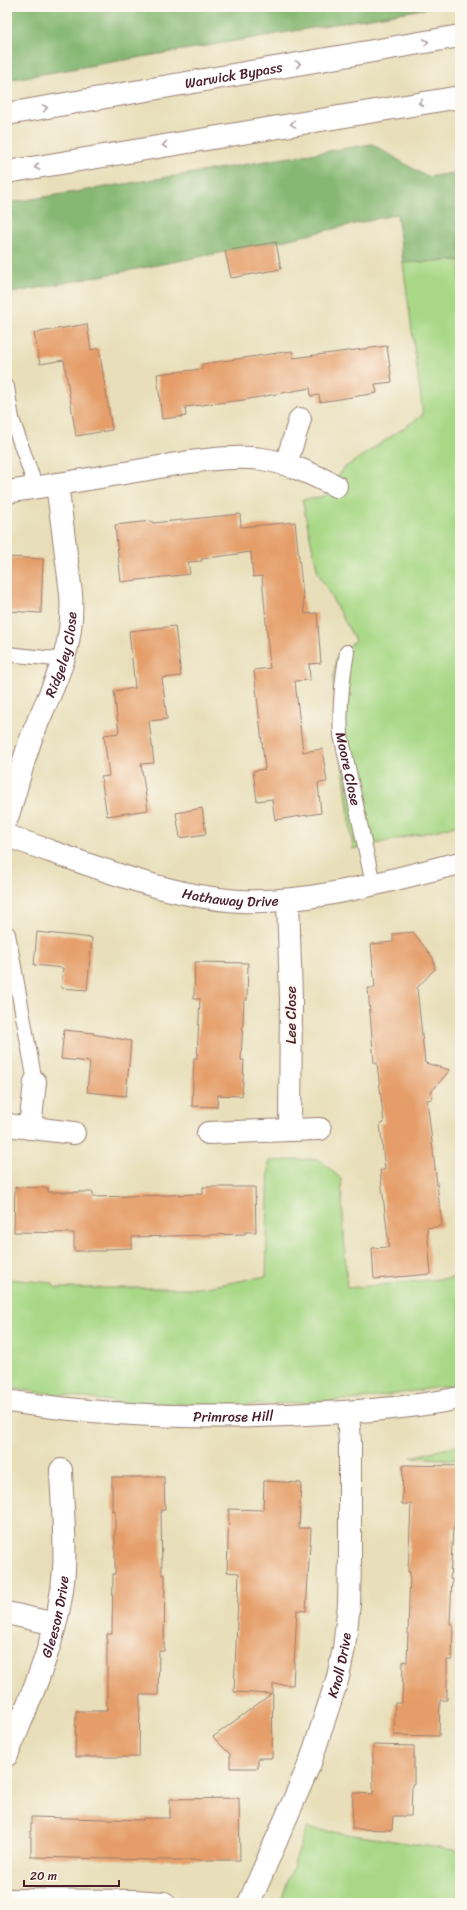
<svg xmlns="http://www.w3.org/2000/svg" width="467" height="1910" viewBox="0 0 467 1910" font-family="Sriracha,sans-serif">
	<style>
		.green { fill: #a8d886; stroke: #797c58 }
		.forest { fill: #86b873; stroke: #686c4f }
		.building { fill: #e59e69 }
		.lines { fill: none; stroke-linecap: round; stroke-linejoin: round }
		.service-casing { stroke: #997f72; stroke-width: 16 }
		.minor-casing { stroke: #997f72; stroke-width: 24 }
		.tertiary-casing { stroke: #997f72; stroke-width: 24 }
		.trunk-casing { stroke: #997f72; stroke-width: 24 }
		.service { stroke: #fff; stroke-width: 14 }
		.minor { stroke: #fff; stroke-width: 22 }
		.tertiary { stroke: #fff; stroke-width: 22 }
		.trunk { stroke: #fff; stroke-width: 22 }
		.oneway { stroke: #ae9aa0 }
		.labels { text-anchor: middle; stroke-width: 3.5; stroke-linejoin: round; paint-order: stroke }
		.street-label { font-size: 14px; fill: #4a1f2b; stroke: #fbf7ec }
	</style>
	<rect width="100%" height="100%" fill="#fbf7ec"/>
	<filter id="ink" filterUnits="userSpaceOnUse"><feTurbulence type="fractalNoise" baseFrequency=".025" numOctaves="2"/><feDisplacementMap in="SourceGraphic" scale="8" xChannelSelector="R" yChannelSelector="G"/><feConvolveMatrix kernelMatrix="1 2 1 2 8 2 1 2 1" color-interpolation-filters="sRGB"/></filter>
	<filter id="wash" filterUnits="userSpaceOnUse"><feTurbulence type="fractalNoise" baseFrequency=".012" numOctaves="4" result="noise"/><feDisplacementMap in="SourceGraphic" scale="16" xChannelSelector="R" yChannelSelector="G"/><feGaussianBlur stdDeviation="0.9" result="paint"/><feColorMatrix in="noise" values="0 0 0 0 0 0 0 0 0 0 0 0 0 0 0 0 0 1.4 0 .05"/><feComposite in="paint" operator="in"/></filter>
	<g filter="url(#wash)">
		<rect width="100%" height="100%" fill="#e8dfba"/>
		<g class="green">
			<polygon points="460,260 460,508 456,518 460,568 460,825 353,849 333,683 336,659 355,640 318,573 302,500 325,496 344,468 423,415 403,263"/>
			<polygon points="319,1159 341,1179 347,1288 460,1277 460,1384 363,1399 262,1405 126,1403 7,1388 7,1279 52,1283 55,1288 202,1288 266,1276 269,1161"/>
			<polygon points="460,1445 460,1460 411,1457"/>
			<polygon points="307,1828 460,1851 460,1903 280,1903"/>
		</g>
		<g class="forest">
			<polygon points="8,7 435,7 7,80"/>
			<polygon points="372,144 427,177 460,172 460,260 403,263 397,214 276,242 7,294 7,203"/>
		</g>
		<g id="blocks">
			<g class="building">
				<polygon points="276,242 281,269 231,278 225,251"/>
				<polygon points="87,324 91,350 99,348 112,430 76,436 64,360 40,364 34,333"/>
				<polygon points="387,346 392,382 375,384 377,393 320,402 319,395 311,396 310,388 243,400 185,407 186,416 162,419 157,374 202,369 202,364 292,351 293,358"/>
				<polygon points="240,514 241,527 295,522 305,614 317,613 321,663 309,664 310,680 295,681 303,752 322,749 327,782 318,783 321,813 275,820 272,799 257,801 253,771 265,769 254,670 270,668 262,576 253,577 251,552 201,559 202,561 188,562 190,574 121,582 115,525 152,521 153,523"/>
				<polygon points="7,557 43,559 41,613 7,611"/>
				<polygon points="175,626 181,676 162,678 167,719 149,721 154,763 141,764 148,810 107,816 101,777 109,776 104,735 119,733 114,691 135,688 129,631"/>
				<polygon points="202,808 206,834 180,838 176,813"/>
				<polygon points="37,932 92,938 87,990 61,988 63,968 34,965"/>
				<polygon points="413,932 433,958 435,969 417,988 425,1063 450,1070 431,1092 432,1099 427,1100 442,1226 427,1228 431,1274 374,1279 372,1248 389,1247 380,1170 385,1170 380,1124 384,1123 377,1063 374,1063 368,988 375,988 371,944 393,942 393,934"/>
				<polygon points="195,962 248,963 247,1000 244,1000 241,1060 244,1060 242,1096 218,1095 217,1107 192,1106 194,1058 197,1058 200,999 194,999"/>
				<polygon points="64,1030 94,1033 93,1034 131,1041 126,1096 87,1092 90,1062 61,1059"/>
				<polygon points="15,1187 48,1188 48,1192 93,1192 93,1197 203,1194 203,1187 255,1187 256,1232 245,1232 245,1234 132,1237 132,1248 105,1249 105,1251 74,1251 74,1233 14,1232"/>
				<polygon points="403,1465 460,1466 460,1528 453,1528 450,1579 452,1579 450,1624 453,1624 452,1660 447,1660 447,1700 440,1700 439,1736 394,1735 395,1703 402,1703 403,1661 407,1662 410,1572 408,1572 411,1504 402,1504"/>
				<polygon points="112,1477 164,1477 165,1510 161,1510 162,1575 165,1575 164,1651 159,1651 158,1695 140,1695 139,1757 75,1757 76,1711 107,1711 107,1634 112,1634 113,1574 115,1574 115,1510 112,1511"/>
				<polygon points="264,1481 301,1483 299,1528 311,1528 306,1611 297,1610 293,1685 273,1684 272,1758 258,1758 258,1768 230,1768 230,1754 213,1737 271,1694 234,1692 239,1573 227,1572 229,1509 263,1510"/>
				<polygon points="373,1745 414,1746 414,1784 412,1784 411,1816 393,1816 392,1830 352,1829 353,1793 373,1794"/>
				<polygon points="239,1798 240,1860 153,1860 31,1857 31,1817 143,1820 143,1818 170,1818 170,1799"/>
			</g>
		</g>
	</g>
	<g filter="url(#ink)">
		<use href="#blocks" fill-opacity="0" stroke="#997f72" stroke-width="1"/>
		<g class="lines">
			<defs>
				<g id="service">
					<polyline points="7,387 12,419 36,488"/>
					<path id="s1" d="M347 652C342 680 339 707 341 735L373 884"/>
					<polyline points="7,654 65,660"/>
					<polyline points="8,934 35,1082"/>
				</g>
				<g id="minor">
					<polyline points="286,464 300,419"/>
					<path d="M7 492C52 485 97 478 142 470 176 464 228 454 262 459 289 463 312 474 336 486"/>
					<path id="s2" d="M7 818C16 791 22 763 32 736 53 683 75 653 71 593L57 484"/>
					<path id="s3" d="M7 836C78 860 165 897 240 901 315 904 388 880 460 863"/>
					<polyline points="7,1125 74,1133"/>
					<polyline points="30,1128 35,1082"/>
					<polyline points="290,1130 320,1129"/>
					<polyline points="208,1133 290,1130 291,998 288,900"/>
					<polyline points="7,1613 55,1624"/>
					<path id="s4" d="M7 1755C31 1696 60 1635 64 1570 66 1537 62 1503 61 1470"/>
					<polyline points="7,1900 134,1901 164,1903"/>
					<path id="s5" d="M249 1903 310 1763 338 1677 344 1648 349 1604 350 1559V1443L348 1412"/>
				</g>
				<g id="tertiary">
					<path id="s6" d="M7 1401C112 1417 219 1420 324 1413 370 1411 416 1407 460 1398"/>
				</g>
				<g id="trunk">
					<path id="s7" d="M7 114 460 36"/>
					<polyline points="7,172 460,97"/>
				</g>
			</defs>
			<use href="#service" class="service-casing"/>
			<use href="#minor" class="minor-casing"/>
			<use href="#tertiary" class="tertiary-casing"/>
			<use href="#trunk" class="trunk-casing"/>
			<use href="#service" class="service"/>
			<use href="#minor" class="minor"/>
			<use href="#tertiary" class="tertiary"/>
			<use href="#trunk" class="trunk"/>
		</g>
		<defs><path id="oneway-chevron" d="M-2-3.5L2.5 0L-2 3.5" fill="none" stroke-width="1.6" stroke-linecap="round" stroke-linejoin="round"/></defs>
		<g class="oneway">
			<use href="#oneway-chevron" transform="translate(426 42) rotate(-10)"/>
			<use href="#oneway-chevron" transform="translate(298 64) rotate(-10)"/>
			<use href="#oneway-chevron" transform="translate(421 103) rotate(171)"/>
			<use href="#oneway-chevron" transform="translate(45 108) rotate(-10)"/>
			<use href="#oneway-chevron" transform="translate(293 124) rotate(171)"/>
			<use href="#oneway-chevron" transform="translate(165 145) rotate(170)"/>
			<use href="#oneway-chevron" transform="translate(37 167) rotate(170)"/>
		</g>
	</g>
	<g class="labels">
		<g class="street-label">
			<text dy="5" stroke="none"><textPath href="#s7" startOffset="230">Warwick Bypass</textPath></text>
			<text dy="5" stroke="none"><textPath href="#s2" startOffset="173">Ridgeley Close</textPath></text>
			<text dy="5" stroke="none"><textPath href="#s1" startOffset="118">Moore Close</textPath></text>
			<text dy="5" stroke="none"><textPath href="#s3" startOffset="233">Hathaway Drive</textPath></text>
			<text transform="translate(291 1015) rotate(-90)" y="5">Lee Close</text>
			<text dy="5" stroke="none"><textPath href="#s6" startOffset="227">Primrose Hill</textPath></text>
			<text dy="5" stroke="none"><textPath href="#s4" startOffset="147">Gleeson Drive</textPath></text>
			<text dy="5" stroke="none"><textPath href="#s5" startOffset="255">Knoll Drive</textPath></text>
		</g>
	</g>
	<rect width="467" height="1910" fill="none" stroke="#fbf7ec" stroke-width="24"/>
	<path d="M24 1880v6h95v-6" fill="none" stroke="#4a1f2b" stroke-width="2"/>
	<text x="30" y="1880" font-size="12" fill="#4a1f2b" stroke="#fbf7ec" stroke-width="3" paint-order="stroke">20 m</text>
</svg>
